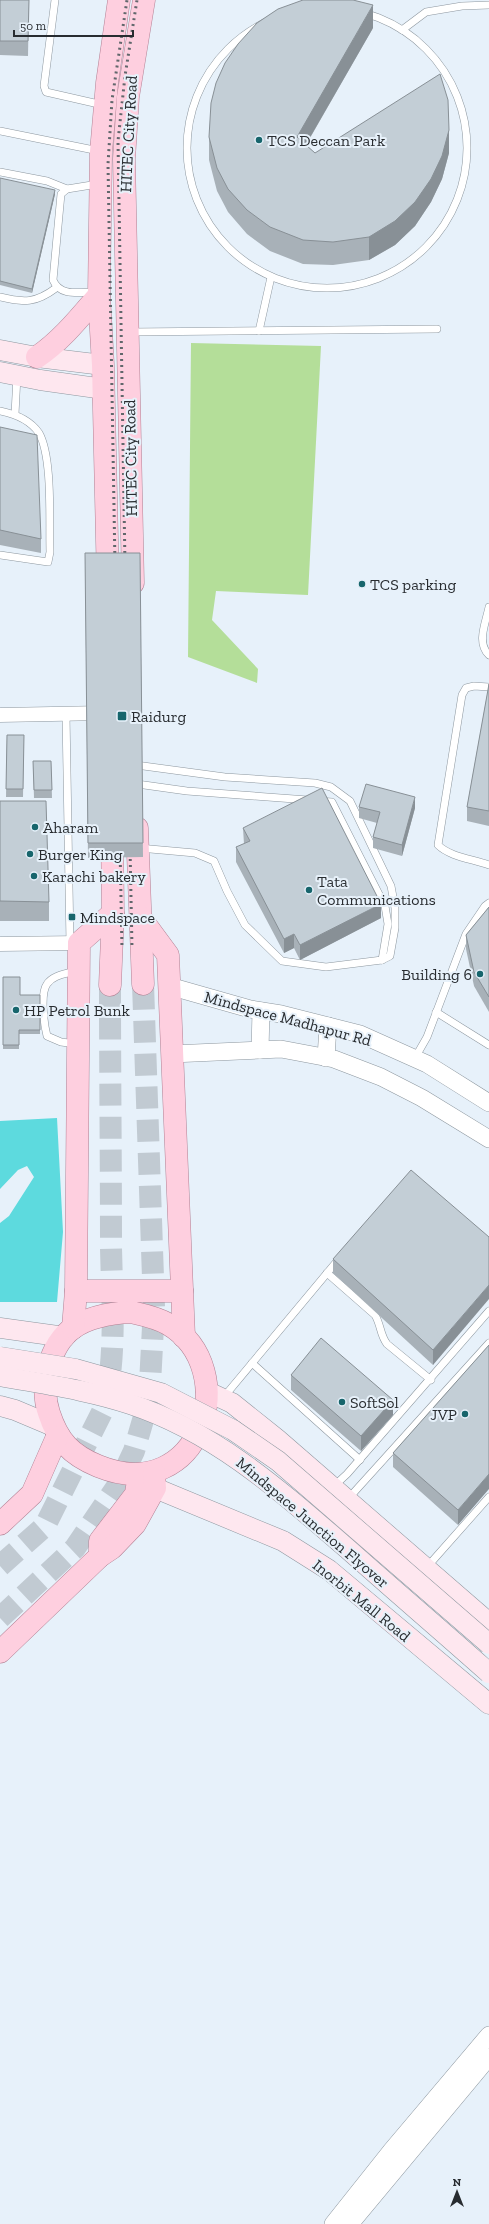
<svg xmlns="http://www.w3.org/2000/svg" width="489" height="2224" viewBox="0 0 489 2224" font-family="'Zilla Slab',serif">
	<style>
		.green { fill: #b4de99 }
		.water { fill: #5ddade }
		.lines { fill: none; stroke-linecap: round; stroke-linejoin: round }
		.primary-tunnel { stroke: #c1cad2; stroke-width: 22; stroke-dasharray: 22 11; stroke-linecap: butt }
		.service-casing { stroke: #8d979f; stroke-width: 8 }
		.minor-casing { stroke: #8d979f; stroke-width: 15 }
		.tertiary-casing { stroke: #8d979f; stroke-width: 18 }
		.secondary-casing { stroke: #8d979f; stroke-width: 21 }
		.primary-casing { stroke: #b28194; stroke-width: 23 }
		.service { stroke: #fff; stroke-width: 7 }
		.minor { stroke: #fff; stroke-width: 14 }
		.tertiary { stroke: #fff; stroke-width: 17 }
		.secondary { stroke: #fee7ef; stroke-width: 20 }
		.primary { stroke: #fecfdf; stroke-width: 22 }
		.rail { stroke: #61676c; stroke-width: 3; stroke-dasharray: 2 4; stroke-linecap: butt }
		.secondary-bridge-casing { stroke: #8d979f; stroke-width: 21; stroke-linecap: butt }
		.secondary-bridge { stroke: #fee7ef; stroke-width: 20 }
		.wall { fill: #a8b1b8 }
		.shaded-wall { fill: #889096 }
		.building { fill: #c3ced6; stroke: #889096 }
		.poi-dot { fill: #17656c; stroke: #e7f1fa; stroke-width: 1.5 }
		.labels { text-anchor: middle; stroke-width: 4; stroke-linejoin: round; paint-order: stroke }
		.street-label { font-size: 16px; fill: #282c30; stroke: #e7f1fa }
		.poi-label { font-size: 16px; fill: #282c30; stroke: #e7f1fa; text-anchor: start }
	</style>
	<rect width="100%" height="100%" fill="#e7f1fa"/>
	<polygon class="green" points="191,343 321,346 308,595 216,591 212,620 258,669 257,683 188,657"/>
	<polygon class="water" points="57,1118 63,1232 57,1302 0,1302 0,1223 9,1216 34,1177 27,1166 18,1170 0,1189 0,1121"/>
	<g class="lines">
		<g class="primary-tunnel">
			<path d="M0 1566 45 1526 103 1410C117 1362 112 1299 111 1248 111 1160 110 1072 110 985"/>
			<polyline points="0,1618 75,1548 118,1485 134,1451 143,1420 150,1384 154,1307 143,984"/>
		</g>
		<defs>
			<g id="service">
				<polyline points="55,0 44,86 46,92 103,105"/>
				<circle cx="327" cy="148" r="140"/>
				<polyline points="402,30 426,12 462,6 489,5"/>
				<polyline points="0,131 99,151"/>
				<polyline points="0,172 47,181 67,189"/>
				<path d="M97 292C79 292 60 297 53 280L61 194 67 189 98 184"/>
				<path d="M0 297C24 303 36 303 56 288"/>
				<polyline points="259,331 271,277"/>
				<polyline points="130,332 437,329"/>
				<path d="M0 411C15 414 30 420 39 433 53 458 49 523 50 552L48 562 0 555"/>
				<polyline points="15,414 17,376"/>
				<path d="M489 607C486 622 476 643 489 655"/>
				<path d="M489 687 474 686 466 688 462 695 438 845C450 857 473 859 489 865"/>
				<polyline points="66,715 70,943"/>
				<polyline points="136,765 225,777 315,783 331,787 350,801 391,886 395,908 395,928 390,956 382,960"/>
				<polyline points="137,784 187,791 308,800"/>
				<polyline points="139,848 195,853 214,861 227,891 245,925 282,961 326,967 382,960 388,924 385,906 332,802 319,801"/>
				<path d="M75 971C66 974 53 975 47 984 40 994 44 1024 47 1036L61 1042 76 1044"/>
				<polyline points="436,1012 489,1045"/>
				<polyline points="415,1058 427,1037 466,934 485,906 489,903"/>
				<path d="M327 1273 375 1315C381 1325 380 1335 387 1344L431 1380"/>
				<polyline points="252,1363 360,1460"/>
				<polyline points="223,1398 338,1260"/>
				<polyline points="334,1486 347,1474 489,1311"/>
				<polyline points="347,1500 489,1343"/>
				<polyline points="427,1567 489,1497"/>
			</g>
			<g id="minor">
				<polyline points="0,715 104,713"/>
				<polyline points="0,944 79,943"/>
			</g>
			<g id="tertiary">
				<polyline points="169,986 250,1009 281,1014 360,1034 427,1064 489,1103"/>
				<polyline points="260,1050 261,1011"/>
				<polyline points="172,1054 281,1049 334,1059 381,1077 422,1098 489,1139"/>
				<polyline points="326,1058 328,1026"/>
				<polyline points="333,2224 391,2151 489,2035"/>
				<polyline points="350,2224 489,2057"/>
			</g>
			<g id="secondary">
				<polyline points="0,350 37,357 103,365"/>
				<polyline points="0,372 40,380 104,389"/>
				<polyline points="0,1328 65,1337"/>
				<polyline points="206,1391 232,1403 277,1439 489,1623"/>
				<polyline points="0,1406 15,1410 53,1426"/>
				<polyline points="155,1488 283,1541 329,1570 489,1704"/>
			</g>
			<g id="primary">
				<path d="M37 357C61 341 80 317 99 295"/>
				<polyline points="108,583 103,365 99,295 101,152 107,83 119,0"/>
				<polyline points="133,583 124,159 128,97 144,0"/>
				<polyline points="137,828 143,984"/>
				<polyline points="140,917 168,955 184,1337"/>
				<polyline points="110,985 113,913 112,828"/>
				<polyline points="76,1291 182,1291"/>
				<path d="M131 1312C144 1315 156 1317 168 1324 244 1369 201 1508 98 1466 71 1455 58 1441 49 1413 40 1387 49 1345 73 1328 90 1316 112 1313 131 1312Z"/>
				<polyline points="73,1328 76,1291 79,943 113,913"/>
				<polyline points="0,1524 32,1494 57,1437"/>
				<polyline points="100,1556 100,1541 136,1494 139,1474"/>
				<polyline points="0,1652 100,1556 112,1548 135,1524 155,1488 154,1473"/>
			</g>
		</defs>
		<use href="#service" class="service-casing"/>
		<use href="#minor" class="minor-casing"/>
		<use href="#tertiary" class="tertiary-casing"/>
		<use href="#secondary" class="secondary-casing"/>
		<use href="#primary" class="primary-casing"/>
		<use href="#service" class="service"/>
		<use href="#minor" class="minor"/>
		<use href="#tertiary" class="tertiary"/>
		<use href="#secondary" class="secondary"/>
		<use href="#primary" class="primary"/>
		<g class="rail">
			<polyline points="115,565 108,164 112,100 127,0"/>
			<polyline points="125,565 118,141 125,76 137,0"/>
			<polyline points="120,847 122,949"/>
			<polyline points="130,847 132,948"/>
		</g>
		<defs>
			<g id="secondary-bridge">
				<polyline points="0,1357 76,1369 161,1393 233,1430 278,1461 489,1644"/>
				<path d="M0 1376C43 1384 88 1390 130 1404 216 1432 283 1493 350 1551 396 1592 443 1632 489 1673"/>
			</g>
		</defs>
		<use href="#secondary-bridge" class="secondary-bridge-casing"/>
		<use href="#secondary-bridge" class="secondary-bridge"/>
	</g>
	<g class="wall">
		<polygon points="0,0 29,0 28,56 0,55"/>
		<polygon points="373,28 306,145 315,153 449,153 442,179 431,202 415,226 395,245 369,260 333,265 303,264 270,251 247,234 228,212 217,191 209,160 209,137"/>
		<polygon points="0,178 55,194 32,293 0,285"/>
		<polygon points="0,427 41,539 41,553 0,545"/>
		<polygon points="85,553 140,553 143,857 88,858"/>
		<polygon points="489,684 489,826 467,821 467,807"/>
		<polygon points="7,735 24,735 23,797 6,797"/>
		<polygon points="33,761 51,761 52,798 34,798"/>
		<polygon points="0,801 49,902 49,921 0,921"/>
		<polygon points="359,807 415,808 402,856 373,848 373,837 377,823 359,818"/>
		<polygon points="243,828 381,918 300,960 294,948 284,953 236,862 236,847 244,844"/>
		<polygon points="489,907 489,1012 474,986 466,949 466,935"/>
		<polygon points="3,977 20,995 40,995 40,1034 19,1034 19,1049 3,1049"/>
		<polygon points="489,1237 433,1365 333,1273 333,1259"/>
		<polygon points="489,1345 458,1525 393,1467 393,1453"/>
		<polygon points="291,1375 393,1415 361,1451 291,1390"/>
	</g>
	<g class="shaded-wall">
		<polygon points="373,5 373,28 297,160 297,137"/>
		<polygon points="449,130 449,153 442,179 431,202 415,226 395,245 369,260 369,237"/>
		<polygon points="55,190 55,194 32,293 32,289"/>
		<polygon points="415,797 415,808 402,856 402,845"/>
		<polygon points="381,904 381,918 300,960 300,945"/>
		<polygon points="294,934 294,948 284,953 284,939"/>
		<polygon points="489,1285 489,1299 433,1365 433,1350"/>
		<polygon points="393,1400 393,1415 361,1451 361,1436"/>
		<polygon points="489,1474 489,1489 458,1525 458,1510"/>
	</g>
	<g class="building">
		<polygon points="0,0 29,0 28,41 0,41"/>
		<polygon points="303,0 353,0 373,5 297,137 315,153 440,74 448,100 449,130 442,156 431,179 415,202 395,221 369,237 333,242 303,240 270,227 247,210 228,189 217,168 209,137 211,103 216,83 225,63 238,44 257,23 278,9"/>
		<polygon points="0,178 55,190 32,289 0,281"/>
		<polygon points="0,427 37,435 41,539 0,530"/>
		<polygon points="85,553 140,553 143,843 88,843"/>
		<polygon points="489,684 489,811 467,807"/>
		<polygon points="7,735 24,735 23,789 6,789"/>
		<polygon points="33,761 51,761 52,790 34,790"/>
		<polygon points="366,784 415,797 402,845 373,837 380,812 359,807"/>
		<polygon points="322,788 381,904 300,945 294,934 284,939 236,847 250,841 243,828"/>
		<polygon points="0,801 46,801 49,902 0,901"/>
		<polygon points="489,907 489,997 474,972 466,935"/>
		<polygon points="3,977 20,977 20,995 40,995 40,1030 19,1030 19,1045 3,1045"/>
		<polygon points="411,1170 489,1237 489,1285 433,1350 333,1259"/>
		<polygon points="321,1338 393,1400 361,1436 291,1375"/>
		<polygon points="489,1345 489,1474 458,1510 393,1453"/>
	</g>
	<g class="poi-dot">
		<circle cx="259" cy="140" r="4"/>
		<circle cx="362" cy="584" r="4"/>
		<rect x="117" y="711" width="10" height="10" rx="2"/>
		<circle cx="35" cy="827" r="4"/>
		<circle cx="30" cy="854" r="4"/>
		<circle cx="34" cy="876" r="4"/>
		<circle cx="309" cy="890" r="4"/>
		<rect x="68" y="913" width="8" height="8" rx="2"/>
		<circle cx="480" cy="974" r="4"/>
		<circle cx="16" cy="1010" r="4"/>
		<circle cx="342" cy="1402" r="4"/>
		<circle cx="465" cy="1414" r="4"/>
	</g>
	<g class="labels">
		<g class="street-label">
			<text transform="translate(128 134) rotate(-87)" y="6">HITEC City Road</text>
			<text transform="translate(130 458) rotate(-91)" y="6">HITEC City Road</text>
			<text transform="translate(288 1018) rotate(15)" y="6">Mindspace Madhapur Rd</text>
			<text transform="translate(313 1522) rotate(40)" y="6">Mindspace Junction Flyover</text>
			<text transform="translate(362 1600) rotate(39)" y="6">Inorbit Mall Road</text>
		</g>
		<g class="poi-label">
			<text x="267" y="146">TCS Deccan Park</text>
			<text x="370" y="590">TCS parking</text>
			<text x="131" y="722">Raidurg</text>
			<text x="43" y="833">Aharam</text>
			<text x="38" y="860">Burger King</text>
			<text x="42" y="882">Karachi bakery</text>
			<text x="317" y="887">Tata<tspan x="317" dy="18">Communications</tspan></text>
			<text x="80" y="923">Mindspace</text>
			<text x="472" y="980" text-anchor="end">Building 6</text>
			<text x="24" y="1016">HP Petrol Bunk</text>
			<text x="350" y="1408">SoftSol</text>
			<text x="457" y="1420" text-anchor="end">JVP</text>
		</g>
	</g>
	<g transform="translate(457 2192)" stroke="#e7f1fa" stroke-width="3" paint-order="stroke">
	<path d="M0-3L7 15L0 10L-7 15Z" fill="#282c30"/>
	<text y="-6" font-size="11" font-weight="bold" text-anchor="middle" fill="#282c30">N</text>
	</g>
	<path d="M14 30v6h119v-6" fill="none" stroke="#282c30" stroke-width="2"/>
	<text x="20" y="30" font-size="12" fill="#282c30" stroke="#e7f1fa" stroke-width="3" paint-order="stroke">50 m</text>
</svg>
